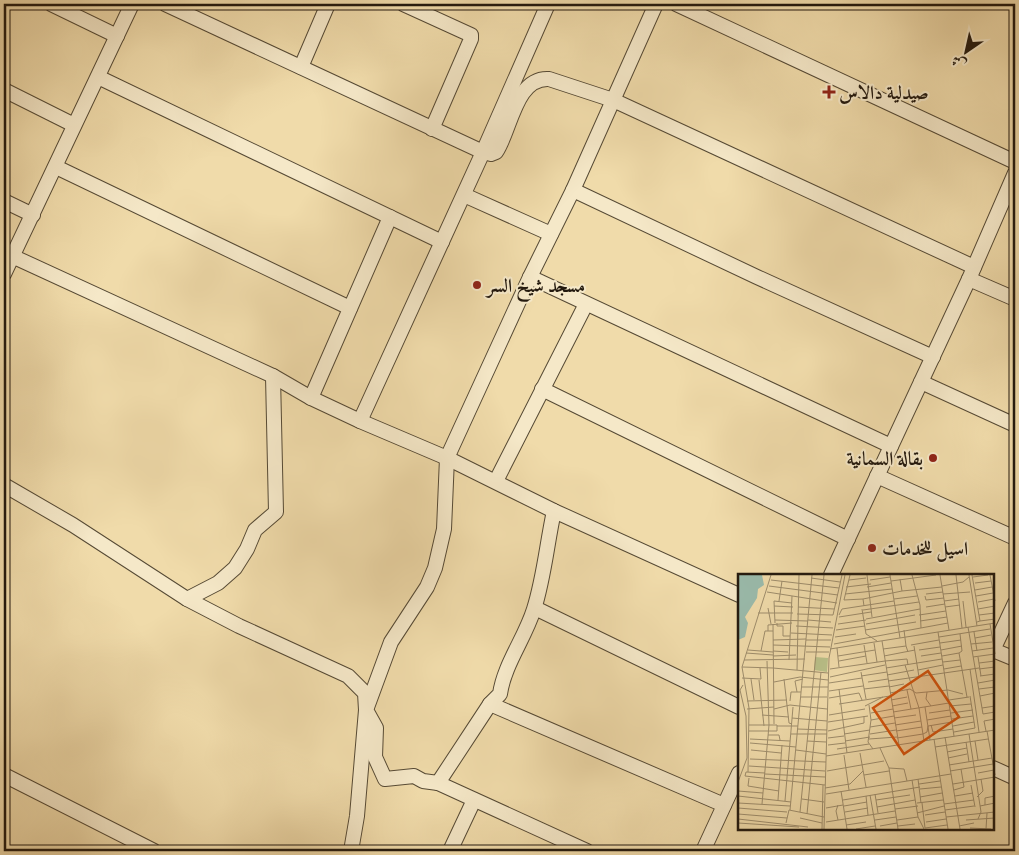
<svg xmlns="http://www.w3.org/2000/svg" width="1019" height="855" viewBox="0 0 1019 855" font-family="'IM FELL DW Pica',Amiri,serif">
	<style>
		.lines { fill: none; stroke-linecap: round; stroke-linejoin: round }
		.minor-casing { stroke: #564a35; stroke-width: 16 }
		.minor { stroke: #f5e8c8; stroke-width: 14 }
		.poi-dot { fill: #8f2418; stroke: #f5e8c8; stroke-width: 2 }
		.labels { text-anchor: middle; stroke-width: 4; stroke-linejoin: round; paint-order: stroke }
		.poi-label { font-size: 19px; font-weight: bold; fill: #23190e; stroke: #f5e8c8; text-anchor: start }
		.inset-road { fill: none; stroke: #9e8d6c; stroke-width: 1 }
		.view { fill: #d4530c; fill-opacity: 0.15; stroke: #d4530c; stroke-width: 2.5 }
		.inset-edge { fill: none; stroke: #23190e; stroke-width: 2.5 }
	</style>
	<rect width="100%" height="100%" fill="#f0dbaa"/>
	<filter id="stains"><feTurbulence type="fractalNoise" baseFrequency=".004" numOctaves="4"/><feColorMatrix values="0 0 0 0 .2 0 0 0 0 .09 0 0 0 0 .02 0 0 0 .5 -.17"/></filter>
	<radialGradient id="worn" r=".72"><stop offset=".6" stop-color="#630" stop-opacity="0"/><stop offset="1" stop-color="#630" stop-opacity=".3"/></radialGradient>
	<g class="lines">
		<defs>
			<g id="minor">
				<polyline points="51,4 117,36"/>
				<path d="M165 4 483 152 491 154 496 152C511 130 515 77 549 79L613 100 974 267"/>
				<polyline points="403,4 471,35 471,39 432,129"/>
				<polyline points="676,4 1015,162"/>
				<polyline points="301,67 328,4"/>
				<polyline points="98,77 442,242"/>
				<polyline points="4,90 74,125"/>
				<polyline points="56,167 350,308"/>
				<polyline points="573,190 757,277 933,357"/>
				<polyline points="464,195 551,234"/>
				<polyline points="4,201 33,215"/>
				<polyline points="14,257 273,376 311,398 360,421 447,458 554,511 739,595"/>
				<polyline points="4,274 132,4"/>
				<polyline points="530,277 891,446"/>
				<polyline points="969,279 1015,299"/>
				<polyline points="921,382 1015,425"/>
				<polyline points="542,389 848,539"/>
				<polyline points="311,398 390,217"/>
				<polyline points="360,421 483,152 548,4"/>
				<polyline points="877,476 1015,538"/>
				<polyline points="496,481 586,304"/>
				<polyline points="4,485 73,525 187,599 239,626 348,676 365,693 366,710 357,816 351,851"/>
				<polyline points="831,575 969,279 1015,173"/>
				<polyline points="187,599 218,583 235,568 247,549 255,530 276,512 273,376"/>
				<polyline points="535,608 739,707"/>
				<polyline points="993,650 1015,603"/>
				<polyline points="993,650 1015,659"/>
				<polyline points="490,704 724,805"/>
				<polyline points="993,768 1015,778"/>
				<polyline points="4,775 154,851"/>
				<path d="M438 783 490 704 500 694C504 665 525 638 534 609 544 578 547 543 554 511"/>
				<polyline points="450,851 474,800"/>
				<polyline points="587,851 438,783 423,781 414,776 385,779 375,757 376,728 366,710 391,642 427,587 435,568 444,529 447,458 530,277 573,190 656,4"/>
				<polyline points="703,851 739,773"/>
			</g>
		</defs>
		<use href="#minor" class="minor-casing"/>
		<use href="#minor" class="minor"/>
	</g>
	<g class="poi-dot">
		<path d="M826.5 84.5h5v5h5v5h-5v5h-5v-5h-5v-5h5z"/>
		<circle cx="477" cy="285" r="5"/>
		<circle cx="933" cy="458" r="5"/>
		<circle cx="872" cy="548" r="5"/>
	</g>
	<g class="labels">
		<g class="poi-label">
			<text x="839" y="99">صيدلية دالاس</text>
			<text x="487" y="292">مسجد شيخ السر</text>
			<text x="923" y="465" text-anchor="end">بقالة السمانية</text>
			<text x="882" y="555">اسيل للخدمات</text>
		</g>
	</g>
	<g transform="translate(738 574)">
		<rect width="256" height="256" fill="#f0dbaa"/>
		<path d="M77 83 90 84 89 98 76 96Z" fill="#b9c089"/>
		<path d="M0 1H24L26 11 20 15 19 24 7 43 10 49 7 63 0 66Z" fill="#9abbac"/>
		<path class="inset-road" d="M112 1 106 26 125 25M129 1 134 43M152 1 162 64M174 1 182 31 183 54M202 1 211 56M218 1 224 54M231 1 239 52M234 1 242 47 239 48M252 1 257 27M235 3 250 1M73 4 102 8M33 6 101 14M111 6 128 4M132 6 152 3M153 7 198 1M237 9 253 7M31 12 100 21M204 12 225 8 231 3M108 13 133 10M129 13 153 9M237 16 254 13M164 17 204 13M29 18 99 29M107 20 154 15M188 20 205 18M205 20 232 18M187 22 188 26 206 24M238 22 255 19M156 25 179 22M41 27 44 7M206 27 221 25M225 27 228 53M240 28 256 25M36 32 55 33M126 32 125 25 164 17 162 5M60 33 96 35M188 33 207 30M207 33 222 31M30 34 33 50M124 35 128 60 139 67M240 35 257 32M125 36 181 28M20 39H55M59 40 95 41 104 1M101 41 104 35 156 27M181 41 208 37M241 41 257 39M101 43 133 38M128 45 182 35M37 46 70 47M70 46 93 48M182 47 209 43M242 47 257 45M37 49 36 27 54 29M39 49V52H45V62H52M35 50 36 150M100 50 128 46M128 50 177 41M252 50 257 80M58 52 95 54M230 53 244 134M98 56 127 52M127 56 178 48M166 56 168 72M30 57V51L54 49M200 58 216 162M236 58 239 77M53 59 94 61M222 60 224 77 221 79 229 123M97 63 118 60M201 63 252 55M237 64 253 61M35 66 68 65M68 66H93M144 67 161 171M136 69 139 88M202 69 223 66M96 70 210 49M233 70 254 68M35 71 92 73M126 71 129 89M173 71 201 66M176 72 181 103M99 74 101 93M92 75 257 49M145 75 168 72 170 78M10 76 35 78M181 76 202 73M203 76 224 72M23 77 27 57H35M35 77 50 78M234 77 255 74M68 78H91M8 79 35 81M35 82 58 81M100 82 137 76M146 82 177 76M183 82 203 79M204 82 221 79M235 83 257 80M240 83 243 102M6 86 67 85M51 86 54 22M101 87 128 82M147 87 169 85 170 91M205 88 222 86M241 89 257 87M167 91 181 134 186 167M4 93 35 94M35 94 90 99M148 94 204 85M92 95 147 87M206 95 223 92M232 95 241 158M241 95 257 93M59 96 61 1M180 96 205 91M123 98 128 125M149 101 176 96M123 102 149 98M242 102 257 100M92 103 147 91M4 104 23 105 22 94M13 105 16 126M46 105 51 149 54 150M21 106 26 152M150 107 241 94M36 108 62 103 90 106M130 108 150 105M91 109 124 104M240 109 257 106M64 113H90M151 113 166 110M101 115 109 179M126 115 151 112M241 115 257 113M169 116 173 135M91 117 125 112M59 118 57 107 65 105M189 118 188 125 193 132M152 119 172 115 178 119 210 116 225 120M242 122 257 119M63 123H89M91 124 121 119 124 126M153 126 169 123M211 126 231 123M9 127 49 126M52 127 53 118H63M101 130 152 122M131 131 133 146M127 132 145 123M154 132 170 129M212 132 233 130M257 132 244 134 245 140 257 138M187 133 192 166M9 135 36 133M36 135 52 131 89 135M155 138 211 129M133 139 155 135M191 139 212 136M213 139 235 136M24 141 51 143M91 141 127 135M54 144 89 147M156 144 178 141M214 145 235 142M189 146 213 142M90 148 130 142M11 151H39V157H11M157 151 183 147M193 151 195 158 215 155M39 152H60M215 152 236 148M132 153 157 149M59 155 89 156M90 157 126 149V142M158 157 184 153M248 157 246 147 257 145M249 157 257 201M216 158 237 154 232 122M53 160H89M106 160 132 156M132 160 158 156M231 160 243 238 240 245M30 161H41L42 166M207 163 222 255M90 164 106 162M159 164 185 160 189 158 190 152 214 148M12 165 52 167M131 165 159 163M196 165 210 255M69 167 88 168M107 167 132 163M237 167 240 186M228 168 231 188M12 169 58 173M90 171 107 169M197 173 250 165M142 174 151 194 160 255M99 175 131 170M135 175 130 168 133 146 156 142M13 176 43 179M58 176 88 180M209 178 229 174M122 179 128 213M106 181 111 216M88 182 257 156M210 184 229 180M12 185 88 188M211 191 254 184M11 192 87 197M151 194 166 195 169 207M89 197 146 187M212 197 255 190M10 198 11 134 4 93 33 1M27 199 8 198 7 202 87 211M240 199 256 196M27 200 87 203M126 201 151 197M11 204 10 212 41 217M180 205 183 229M174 206 180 243 186 255M0 208 9 184 8 142 2 116 5 111M181 210 202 207M215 210 257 203M233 211 237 233M87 214 112 210 125 197M182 215 203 213M216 216 226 213 223 195M0 217 25 219M103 217 109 255M88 220 213 200M137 220 140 239M132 221 138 255M0 222 53 228M128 222 130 241M217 222 235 219M182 223 204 219M239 223 245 217 243 205M64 225 86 228M40 226 44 171M105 226 182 213M138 226 172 221M47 227 55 133M0 229 52 232M179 229 205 226M184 229 187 254M24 230 31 151 29 87M206 230 236 226M247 231V224L257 222M106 232 129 228M242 232 257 229M139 233 177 226M0 234 49 238M88 234 105 231M157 235 180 232M52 236 74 1M207 236 236 232M62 238 86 1M107 238 130 234M179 239 206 232M0 240 49 244M69 240 83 98M187 241 207 238M208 243 257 238M62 244 84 249M0 245 70 253M100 246 98 237 100 231M137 246 158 243M159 246 180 243M228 246 257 244M88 248 157 237M188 248 208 245M0 249 61 253M48 249 51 236 86 243M108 251 128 248M142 252 159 249M160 252 177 250M221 252 236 249M187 254 209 251M232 254 253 255M84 255 85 211M86 255 91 84 107 1M118 255 137 252M248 255 249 239"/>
		<path class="view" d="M190 97 221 143 166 180 135 134Z"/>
		<rect width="256" height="256" class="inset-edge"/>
	</g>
	<rect width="1019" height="855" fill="none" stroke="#f0dbaa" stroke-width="20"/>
	<rect x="5" y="5" width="1009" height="845" fill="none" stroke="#23190e" stroke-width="2.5"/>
	<rect x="10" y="10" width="999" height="835" fill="none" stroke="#23190e"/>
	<g transform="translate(966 52) rotate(214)" stroke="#f5e8c8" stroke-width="4" paint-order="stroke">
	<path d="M0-4L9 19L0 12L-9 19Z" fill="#23190e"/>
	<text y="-8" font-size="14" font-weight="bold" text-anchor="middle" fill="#23190e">ش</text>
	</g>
	<rect width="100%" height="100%" filter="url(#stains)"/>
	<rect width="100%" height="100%" fill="url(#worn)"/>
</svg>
